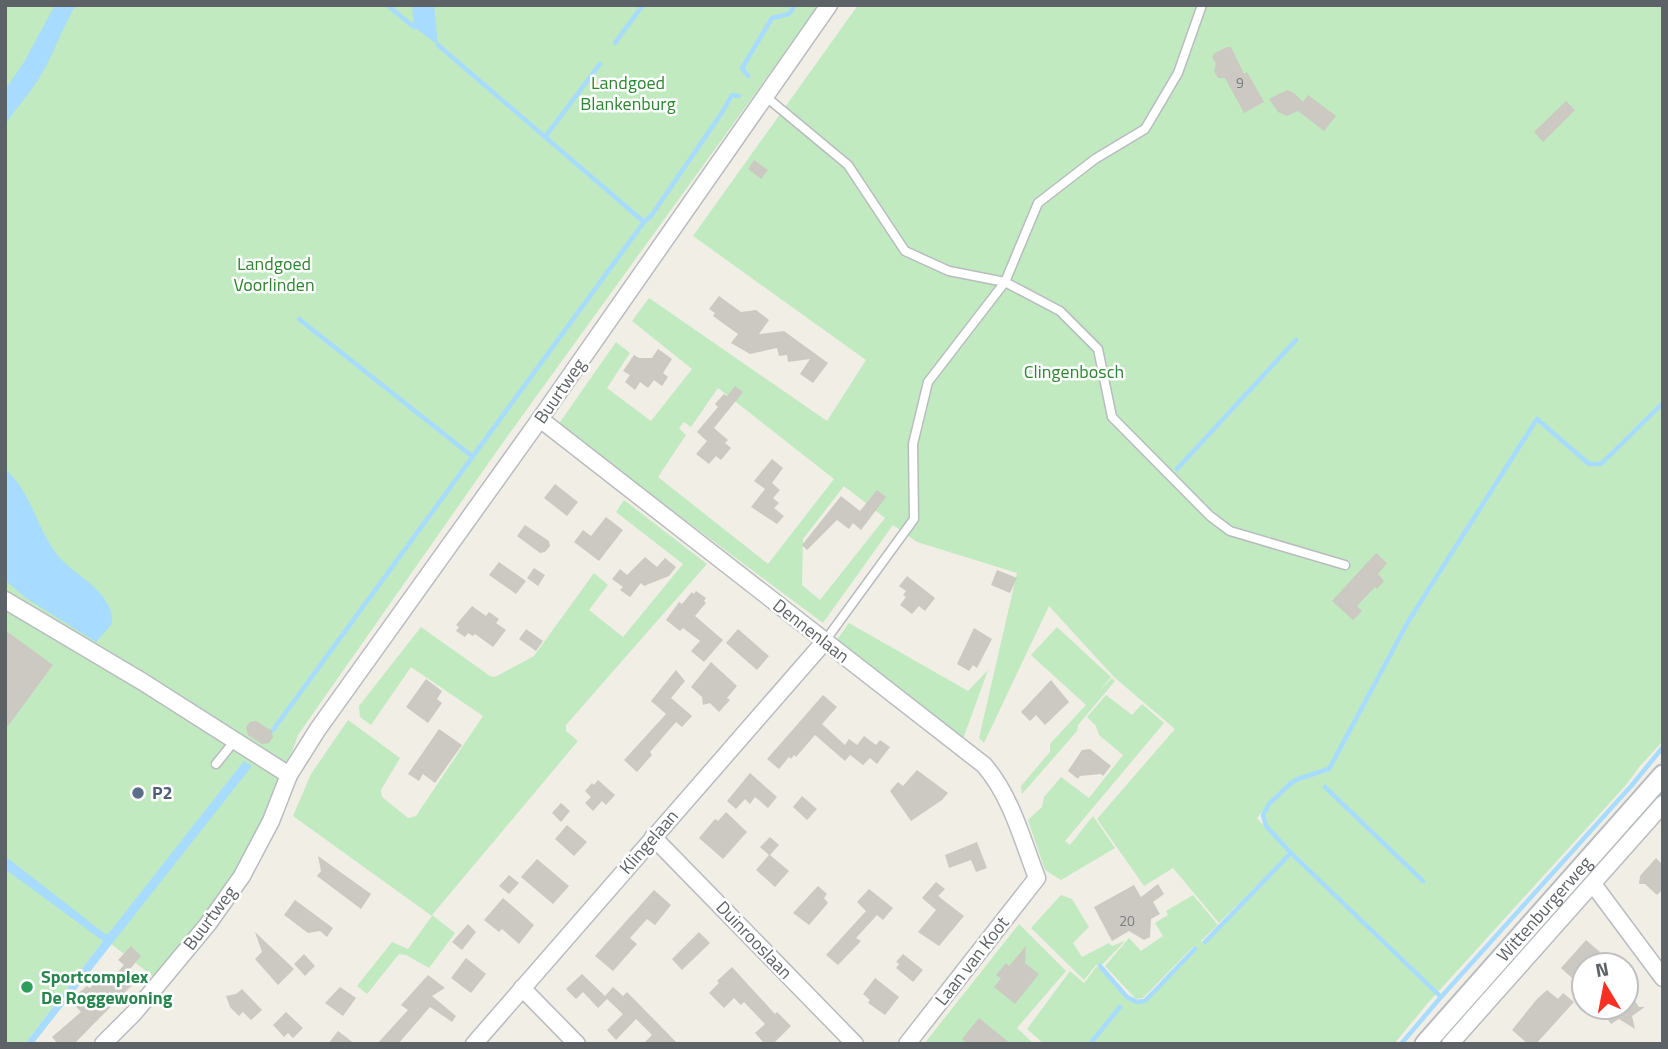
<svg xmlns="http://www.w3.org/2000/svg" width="1668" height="1049" viewBox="0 0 1668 1049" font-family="'Titillium Web',sans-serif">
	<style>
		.green { fill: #c1eac0; fill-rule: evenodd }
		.water { fill: #a7dbff }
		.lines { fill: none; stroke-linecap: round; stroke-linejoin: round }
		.stream { stroke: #a7dbff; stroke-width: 4.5 }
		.building { fill: #ccc9c2 }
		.service-casing { stroke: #b8bcc0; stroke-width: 11 }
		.minor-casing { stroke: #b8bcc0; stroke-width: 19 }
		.tertiary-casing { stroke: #b8bcc0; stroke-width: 23 }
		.service { stroke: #fff; stroke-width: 8 }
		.minor { stroke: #fff; stroke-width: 16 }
		.tertiary { stroke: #fff; stroke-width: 19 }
		.service-dot { fill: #5c6f8a; stroke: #fff; stroke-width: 2.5 }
		.leisure-dot { fill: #2e9e5b; stroke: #fff; stroke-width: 2.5 }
		.labels { text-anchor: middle; stroke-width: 5; stroke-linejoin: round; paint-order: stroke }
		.number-label { font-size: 14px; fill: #797c7e }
		.park-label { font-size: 18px; fill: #2d862f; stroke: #fff }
		.street-label { font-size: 18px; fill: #5d6267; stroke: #fff }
		.service-label { font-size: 18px; font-weight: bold; fill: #4e5e75; stroke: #fff; text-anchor: start }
		.leisure-label { font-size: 18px; font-weight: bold; fill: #27864d; stroke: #fff; text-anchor: start }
	</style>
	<rect width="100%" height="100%" fill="#f1eee5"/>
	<g class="green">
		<path d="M5 5H819L499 448 298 735C279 789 258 842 226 890 205 921 179 949 155 978L92 929 91 931 103 941 25 1044H5Z"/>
		<path d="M858 5H1663V741L1640 766 1626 785 1427 1004 1394 1044H1092L1122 1007 1120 1005 1088 1044H1044L1027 1029 1070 971 1084 983 1097 966 1126 997 1137 1004 1146 1002 1197 950 1193 947 1143 998 1136 999 1105 966 1129 938 1141 951 1163 936 1155 923 1168 915 1166 911 1193 895 1218 925 1201 941 1205 944 1294 853C1280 839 1258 828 1267 806L1257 818 1287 851 1288 855 1219 923 1173 868 1144 886 1097 819 1175 729 1115 678 1049 606 984 743 979 738 1017 573 917 542 893 525 823 623 558 425 616 342 630 353 607 388 651 421 692 369 632 321 649 298 827 421 866 360 693 236ZM718 388 834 479 768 564 658 477 686 435 679 428 684 422 691 427ZM844 486 885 518 820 600 802 585 803 539Z"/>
		<polygon points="624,500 707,564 566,725 566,731 578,741 432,915 455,933 429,968 406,955 399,954 367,994 357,986 392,942 408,949 432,916 293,816 311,774 348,720 400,758 381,790 382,797 408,818 416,816 483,716 411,667 371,725 360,717 359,706 421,627 490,676 495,677 534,656 594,573 608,585 589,610 623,637 683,564 616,512"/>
		<polygon points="849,623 968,691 988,670 963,739 836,641"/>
		<polygon points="1057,627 1111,677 1100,690 1112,678 1115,681 1078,725 1077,731 1022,794 1021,786 1050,752 1050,744 1086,705 1031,655"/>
		<polygon points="1106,695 1132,715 1142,704 1164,723 1065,841 1070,845 1093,816 1115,848 1061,880 1045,870 1028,820 1042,807 1044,797 1061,777 1089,798 1123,755 1099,735 1096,726 1087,717"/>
		<polygon points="1061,895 1072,899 1089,927 1073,943 1082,957 1109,943 1112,946 1125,941 1103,964 1096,965 1084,980 1031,928"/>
		<polygon points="1019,924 1066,971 1017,1028 1034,1044 924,1044"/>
	</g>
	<g class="water">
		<path d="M55 5H76C61 29 53 57 38 80 28 96 15 109 5 125V90L24 62Z"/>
		<polygon points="412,5 434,5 438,45 414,27"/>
		<path d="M5 469C32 492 36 529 59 557 77 577 114 592 112 624L96 642 26 598 5 580Z"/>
		<polygon points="244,761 252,766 33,1044 25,1044 103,941 5,869 5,856 105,934 109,933"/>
	</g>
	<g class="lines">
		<g class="stream">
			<polyline points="387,5 414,27"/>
			<polyline points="615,43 643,5"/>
			<polyline points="438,45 644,222"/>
			<polyline points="748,76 742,68 772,18 789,14 795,5"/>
			<polyline points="545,137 600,64"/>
			<polyline points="299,319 473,457"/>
			<polyline points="1177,469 1296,340"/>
			<polyline points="273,730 644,222 651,216 723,111 732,95 739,96"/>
			<polyline points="1325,787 1423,881"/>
			<polyline points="1205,942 1291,853"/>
			<polyline points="1100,966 1127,997 1137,1002 1145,1001 1195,949"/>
			<polyline points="1441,997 1291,853 1266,826 1263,815 1269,804 1291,783 1298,779 1329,769 1409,620 1537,419 1589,464 1601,464 1663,403"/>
			<polyline points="1090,1044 1120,1007"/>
			<polyline points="1401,1044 1441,997 1632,785 1663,747"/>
		</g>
	</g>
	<g class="building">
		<polygon points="1227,47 1231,47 1244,74 1247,72 1264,102 1244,113 1225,78 1218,78 1214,71 1216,64 1212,57 1215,53"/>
		<polygon points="1287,90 1294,93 1303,102 1308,95 1336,116 1324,131 1298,111 1287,116 1278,112 1269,99"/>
		<polygon points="1566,101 1575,110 1543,142 1534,132"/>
		<polygon points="754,160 768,170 761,179 748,169"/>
		<polygon points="719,296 741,312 756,310 769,320 759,334 784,331 828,363 813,383 800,374 810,359 788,362 787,355 779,356 777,348 750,354 731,343 738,334 713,316 715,313 709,309"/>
		<polygon points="658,349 672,359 663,373 668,377 662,386 654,380 648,388 640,382 635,390 625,382 630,375 623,371 634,355 639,358 652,358"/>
		<polygon points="735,386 743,392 714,428 728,440 725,443 731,448 721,460 716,456 709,464 696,454 707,441 697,432 718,407 715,404 724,394 727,396"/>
		<polygon points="772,459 783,468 772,483 780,490 773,498 779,503 774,508 784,516 777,524 751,507 765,489 754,481"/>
		<polygon points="555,484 578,502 567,516 544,498"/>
		<polygon points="877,490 886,497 861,530 853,523 849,529 837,520 807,550 802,545 841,496 860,511"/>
		<polygon points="606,517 623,530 599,561 574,542 583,530 591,536"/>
		<polygon points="525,525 549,541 550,546 545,552 540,553 517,536"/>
		<polygon points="1376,553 1387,563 1378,574 1384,581 1377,589 1375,587 1357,606 1362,611 1353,620 1332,601"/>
		<polygon points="645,557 657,567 665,558 676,567 669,576 644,586 641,583 630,597 620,590 623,587 612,579 620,569 627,575"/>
		<polygon points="499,562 526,581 516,594 489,575"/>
		<polygon points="534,568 545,575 538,586 527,578"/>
		<polygon points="997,570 1017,578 1010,593 991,585"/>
		<polygon points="907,576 935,598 925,611 919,606 912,614 900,605 906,597 903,595 906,591 899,586"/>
		<polygon points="696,591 706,598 704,601 706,603 695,616 723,640 704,662 691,651 700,641 683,628 680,631 666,620 679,602 682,604 692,592 694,594"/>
		<polygon points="472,606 486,616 489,612 499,619 496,623 506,630 493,647 475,634 473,636 468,633 465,637 456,631 459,627 456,625"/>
		<polygon points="974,628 992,639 977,668 973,665 969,671 957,664"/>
		<polygon points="526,629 543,641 536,651 519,639"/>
		<polygon points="738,629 769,656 757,670 726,643"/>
		<polygon points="5,630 53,665 5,730"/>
		<polygon points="711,662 737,686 727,698 730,700 719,712 710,703 703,705 702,697 691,687"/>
		<polygon points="676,670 685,681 671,698 692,716 682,727 676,722 650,752 652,755 637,772 624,760 666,714 651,701"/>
		<polygon points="426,679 442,691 437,699 442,703 428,723 406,707"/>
		<polygon points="1051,680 1069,702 1045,725 1036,715 1030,721 1021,712"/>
		<polygon points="823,695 837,707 822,724 845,745 849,739 857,745 864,736 876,745 880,740 890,747 877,764 870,758 863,765 850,755 845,761 815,735 796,757 794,755 791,759 789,757 779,769 767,759"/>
		<polygon points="256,721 272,731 273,737 269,743 262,744 248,735 246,727 250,722"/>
		<polygon points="439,729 462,745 435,783 423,774 419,781 408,774"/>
		<polygon points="1090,749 1111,766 1103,776 1101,774 1080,776 1078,779 1068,771 1082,750"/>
		<polygon points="917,770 948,793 942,800 911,821 890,791 898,782 903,786"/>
		<polygon points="750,773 777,797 768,808 755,797 750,804 745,799 736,809 727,801"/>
		<polygon points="598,780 615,795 606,805 602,801 593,811 585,803 591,797 585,791 592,783 594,785"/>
		<polygon points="802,796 817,809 807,820 793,807"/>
		<polygon points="561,803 570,811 561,822 552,813"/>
		<polygon points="726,812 747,832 723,859 699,838 715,819 718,821"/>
		<polygon points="567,825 587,842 574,856 555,839"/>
		<polygon points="770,837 779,845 770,855 789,871 775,887 756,870 769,855 760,847"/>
		<polygon points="977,842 987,868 976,872 971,860 949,868 945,855"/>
		<polygon points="318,856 371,894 361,909 317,876 321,871"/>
		<polygon points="1656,858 1663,865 1663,889 1657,895 1645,884 1639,884 1640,876"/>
		<polygon points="537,859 569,886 553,904 521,877"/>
		<polygon points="509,875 519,883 509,894 499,886"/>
		<polygon points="936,882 945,889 938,896 964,916 939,946 918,932 936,910 922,898"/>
		<polygon points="1158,884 1164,894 1153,902 1160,914 1151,919 1150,937 1144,940 1129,931 1112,941 1094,907 1134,885 1141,897"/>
		<polygon points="818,886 827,894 824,898 828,903 809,925 793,913"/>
		<polygon points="869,889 893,908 883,920 877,915 856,938 861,941 838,965 826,955 866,911 857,902"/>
		<polygon points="654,890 671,905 655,925 647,919 630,938 637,944 613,971 595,956"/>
		<polygon points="503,898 534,925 519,944 502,929 499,932 484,920"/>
		<polygon points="295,900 333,928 327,937 320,931 308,933 284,915"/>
		<polygon points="468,924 476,932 462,950 452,942"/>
		<polygon points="255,932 294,969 278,985 255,959 262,952"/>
		<polygon points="699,932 710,943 682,970 672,959"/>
		<polygon points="1586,940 1600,952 1601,957 1597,963 1592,965 1580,965 1582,987 1561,968"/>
		<polygon points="131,946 141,956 130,969 139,978 74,1044 58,1044 52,1037 81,1012 70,1000 87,986 90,988 99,978 107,984 124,965 118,960"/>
		<polygon points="1026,946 1025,963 1039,974 1015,1004 994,987 1001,978 996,975 1006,963 1009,966"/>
		<polygon points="304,954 315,966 305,976 294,964"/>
		<polygon points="903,954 923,970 913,982 896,968 899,964 896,962"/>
		<polygon points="466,958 486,974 471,993 451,978"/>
		<polygon points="732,967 775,1014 777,1012 791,1026 773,1044 765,1044 755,1033 765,1024 744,1002 741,1005 734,998 724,1008 709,993 719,983 717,981"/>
		<polygon points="582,974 605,996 613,987 623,996 627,992 678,1044 643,1044 652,1035 636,1019 616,1040 607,1030 623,1014 607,999 598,1008 583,992 576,999 566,989"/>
		<polygon points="428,975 445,988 432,996 456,1016 452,1022 430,1007 398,1044 377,1044 408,1010 401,1005"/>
		<polygon points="875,978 899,997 885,1015 868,1003 870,1000 863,994"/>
		<polygon points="340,987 356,998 343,1016 325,1003"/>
		<polygon points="242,989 262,1010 251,1020 243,1012 239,1016 230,1007 226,996 236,994"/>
		<polygon points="1626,989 1639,1007 1645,1007 1632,1016 1635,1029 1619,1019 1611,1024 1599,1007 1626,1007"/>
		<polygon points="1547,990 1558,999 1563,993 1574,1002 1536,1044 1528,1044 1512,1030 1537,999"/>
		<polygon points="286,1012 303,1028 293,1038 288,1033 284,1037 273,1025"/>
		<polygon points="979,1018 1011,1044 968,1044 962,1039"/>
		<polygon points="338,1031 355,1044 328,1044"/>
	</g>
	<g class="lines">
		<defs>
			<g id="service">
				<polyline points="765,96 848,165 905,251 949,271 1005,282 1060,311 1098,349 1112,417 1210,516 1230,531 1345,565"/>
				<polyline points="825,641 914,519 913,444 928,382 1005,282 1038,203 1095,159 1145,129 1178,73 1202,5"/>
				<polyline points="216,764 236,739"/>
			</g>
			<g id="minor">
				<path d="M540 419 984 765C1011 796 1022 839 1037 878L907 1044"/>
				<polyline points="5,600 143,682 289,775"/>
				<polyline points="653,837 855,1044"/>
				<polyline points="1593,884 1663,978"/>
				<polyline points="522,988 577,1044"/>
				<polyline points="103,1044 134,1013 208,924 242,876 271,821 289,775 318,729 540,419 829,5"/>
				<polyline points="474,1044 825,641"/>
				<polyline points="1450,1044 1663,804"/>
			</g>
			<g id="tertiary">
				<path id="s1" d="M1425 1044 1663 775"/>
			</g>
		</defs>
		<use href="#service" class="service-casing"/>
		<use href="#minor" class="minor-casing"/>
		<use href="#tertiary" class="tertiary-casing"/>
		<use href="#service" class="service"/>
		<use href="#minor" class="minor"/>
		<use href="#tertiary" class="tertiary"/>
	</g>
	<circle class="service-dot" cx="138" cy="793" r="7"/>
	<circle class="leisure-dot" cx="27" cy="987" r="7"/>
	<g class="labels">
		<g class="number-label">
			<text x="1240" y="88">9</text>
			<text x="1127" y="926">20</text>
		</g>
		<g class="park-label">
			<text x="628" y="89">Landgoed<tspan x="628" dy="21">Blankenburg</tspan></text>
			<text x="274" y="270">Landgoed<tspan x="274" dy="21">Voorlinden</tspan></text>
			<text x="1074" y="378">Clingenbosch</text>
		</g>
		<g class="street-label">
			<text transform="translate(560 391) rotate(-55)" y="6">Buurtweg</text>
			<text transform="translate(811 631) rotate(38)" y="6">Dennenlaan</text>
			<text transform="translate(649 842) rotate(-49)" y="6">Klingelaan</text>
			<text dy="6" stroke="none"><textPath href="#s1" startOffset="180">Wittenburgerweg</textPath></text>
			<text transform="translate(210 918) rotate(-53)" y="6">Buurtweg</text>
			<text transform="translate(754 940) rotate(46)" y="6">Duinrooslaan</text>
			<text transform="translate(972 961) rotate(-52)" y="6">Laan van Koot</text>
		</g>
		<g class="service-label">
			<text x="152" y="799">P2</text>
		</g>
		<g class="leisure-label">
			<text x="41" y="983">Sportcomplex<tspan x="41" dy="21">De Roggewoning</tspan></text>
		</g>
	</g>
	<rect width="1668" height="1049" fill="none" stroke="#5d6267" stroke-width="14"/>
	<g transform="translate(1605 986) rotate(350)"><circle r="33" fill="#ffffff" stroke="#bec0c2" stroke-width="2"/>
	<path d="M0-5L12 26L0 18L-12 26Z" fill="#f92f23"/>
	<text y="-10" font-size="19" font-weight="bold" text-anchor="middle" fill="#5d6267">N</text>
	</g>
</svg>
